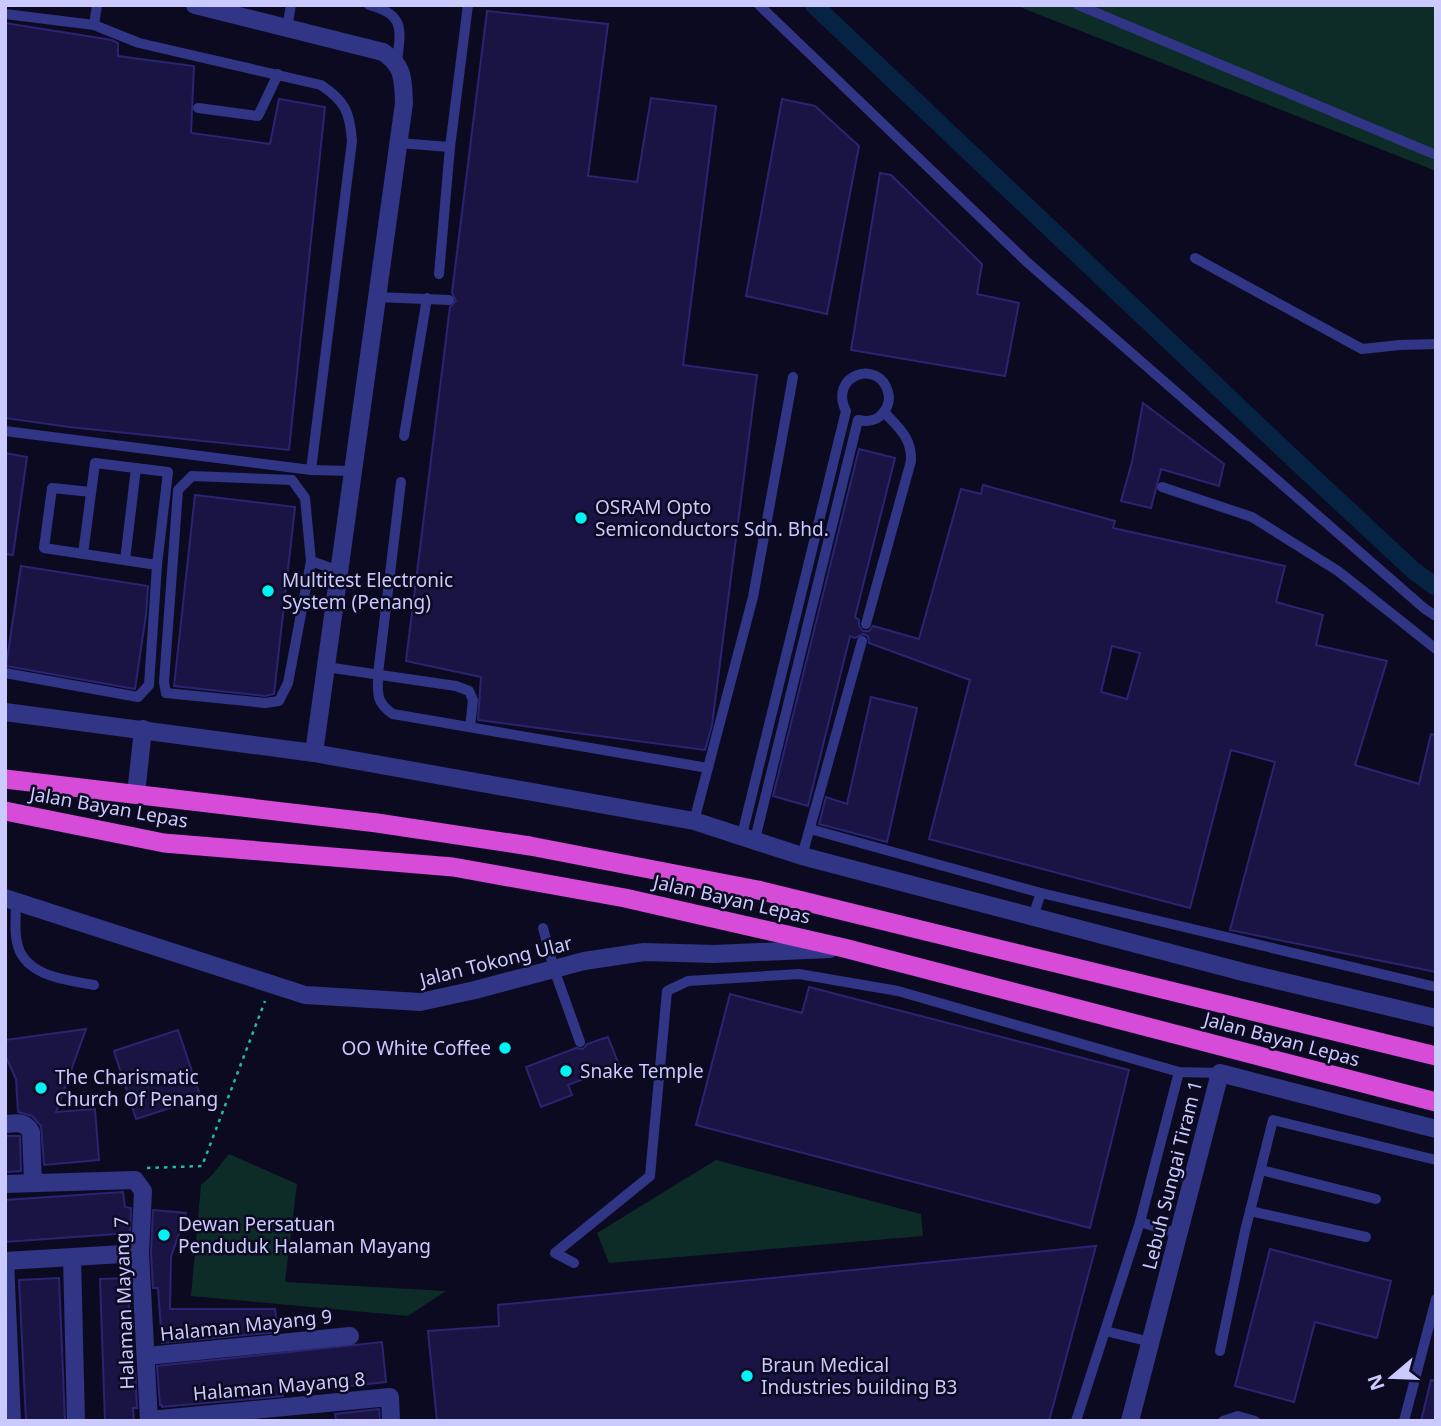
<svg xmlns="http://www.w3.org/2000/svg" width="1441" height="1426" viewBox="0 0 1441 1426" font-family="'Noto Sans',sans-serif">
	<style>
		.green { fill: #0d2b27 }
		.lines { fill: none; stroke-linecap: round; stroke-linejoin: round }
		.canal { stroke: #062344; stroke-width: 18 }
		.building { fill: #191444; stroke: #2b2472; stroke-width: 2; fill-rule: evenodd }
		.path { stroke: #20bda4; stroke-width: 2.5; stroke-dasharray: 3.5 5; stroke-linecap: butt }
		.service { stroke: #303585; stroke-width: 10 }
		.minor { stroke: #303585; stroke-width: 18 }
		.trunk { stroke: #d64bd8; stroke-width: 19 }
		.poi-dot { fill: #00f4f5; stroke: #0c0a21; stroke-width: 2.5 }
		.labels { text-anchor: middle; stroke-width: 5; stroke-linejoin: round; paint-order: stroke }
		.poi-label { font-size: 19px; fill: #cbcaff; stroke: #0c0a21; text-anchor: start }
		.street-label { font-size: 19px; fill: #cbcaff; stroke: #0c0a21 }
	</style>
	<rect width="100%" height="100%" fill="#0c0a21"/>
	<g class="green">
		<polygon points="1015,5 1436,5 1436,171"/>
		<polygon points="229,1154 297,1184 285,1282 446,1291 408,1316 191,1296 201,1185 212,1175"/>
		<polygon points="716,1160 921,1214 923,1236 609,1263 597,1233"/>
	</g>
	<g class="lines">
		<polyline class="canal" points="814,5 1299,464 1414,571 1436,587"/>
	</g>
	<g class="building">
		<polygon points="487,11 608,24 588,176 637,182 651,98 716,106 683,365 757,375 712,725 705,750 478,720 481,677 406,661 450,307 456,301 452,293"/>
		<polygon points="5,23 112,40 118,43 118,56 194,66 191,133 270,144 279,99 325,107 289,450 69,427 5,418"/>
		<polygon points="782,99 815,106 859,146 827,314 746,296"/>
		<polygon points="880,173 891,175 982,264 977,294 1019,303 1005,376 851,350"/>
		<polygon points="1143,403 1224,464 1219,486 1161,469 1151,508 1121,501 1132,462"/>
		<path d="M859 449 895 458 855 617 859 620V626L863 631H869L873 626 919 639 961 489 981 494 983 485 1115 521 1113 528 1285 566 1276 602 1323 615 1316 645 1387 661 1355 765 1419 784 1431 734 1436 735V972L1230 930 1275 762 1231 750 1190 908 929 839 970 680 869 643 868 636 863 634 855 638 850 636 808 806 773 796ZM1112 646 1140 653 1127 699 1101 692Z"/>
		<polygon points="5,453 27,457 13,555 5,554"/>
		<polygon points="195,495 295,507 274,694 265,696 174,686"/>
		<polygon points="21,566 148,586 146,615 135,689 6,666"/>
		<polygon points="871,697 917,708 887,842 819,824 826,797 847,804"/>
		<polygon points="809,987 1129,1070 1090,1228 696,1125 730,994 802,1013"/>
		<polygon points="86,1029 56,1112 95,1109 99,1160 44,1165 41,1126 32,1116 18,1112 16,1079 5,1055 5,1040"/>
		<polygon points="178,1030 201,1098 136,1119 114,1051"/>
		<polygon points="608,1037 619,1065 568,1085 572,1095 541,1107 526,1067 576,1048 583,1049 587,1044"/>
		<polygon points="5,1136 20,1136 21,1171 5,1172"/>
		<polygon points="123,1192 125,1207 131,1208 130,1233 5,1242 5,1200"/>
		<polygon points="153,1210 186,1213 171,1257 170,1309 275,1309 278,1332 162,1343 158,1288 153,1288 151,1253"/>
		<polygon points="1096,1246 1049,1421 437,1421 428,1331 499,1326 498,1305"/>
		<polygon points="1270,1249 1391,1281 1377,1338 1315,1322 1294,1402 1235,1386"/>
		<polygon points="59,1278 65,1421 26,1421 19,1280"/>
		<polygon points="130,1278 131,1290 128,1290 132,1368 135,1368 137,1408 133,1408 134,1421 105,1421 100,1279"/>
		<polygon points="382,1342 386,1382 283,1393 283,1396 162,1407 162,1405 160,1405 157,1366"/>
		<polygon points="1431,1380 1436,1381 1436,1421 1421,1421"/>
		<polygon points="379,1409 380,1421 336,1421 335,1414"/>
	</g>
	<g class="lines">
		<polyline class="path" points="147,1168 202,1166 265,1001"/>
		<g class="service">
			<path d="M97 5 94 25 139 43 321 85C345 101 350 112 352 141L311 470"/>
			<path d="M369 5C405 14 401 30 397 61"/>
			<polyline points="759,5 1028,263 1425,609 1436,616"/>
			<polyline points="1078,5 1436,155"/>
			<polyline points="5,14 94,25"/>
			<polyline points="287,28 291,5"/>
			<polyline points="198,108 258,116 278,74"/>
			<polyline points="398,143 450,147"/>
			<polyline points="1195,258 1362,349 1400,345 1436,344"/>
			<polyline points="439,274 450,147 468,5"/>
			<polyline points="376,297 449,300"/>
			<polyline points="5,431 311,470 353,471"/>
			<polyline points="404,436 427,298"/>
			<path d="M401 482 378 674C378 693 375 702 393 714L708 768"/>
			<polyline points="1162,487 1252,517 1338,571 1436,649"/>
			<polyline points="91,492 52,488 44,548 157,565"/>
			<polyline points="125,560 136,468"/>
			<polyline points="311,561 305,498 292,480 192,476 178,490 164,682 166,693 265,703 279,701 288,683 311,561 339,571"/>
			<path d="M866 624 911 461C912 438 899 428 884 412"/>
			<polyline points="326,667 456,686 469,691 473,700 470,727"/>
			<polyline points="5,673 138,697 149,685 157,565 168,472 95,463 83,554"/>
			<polyline points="694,821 753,597 793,377"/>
			<polyline points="810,829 1041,893 1436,987"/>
			<path d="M742 835 846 411C828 375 879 358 888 392 890 399 888 407 883 413 877 421 867 422 858 420L755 839"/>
			<polyline points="802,856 862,641"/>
			<path d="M16 903C16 916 14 930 17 942 23 976 66 980 94 985"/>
			<polyline points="1033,916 1041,893"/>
			<polyline points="543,928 554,969 580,1042"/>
			<polyline points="1261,1170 1376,1199"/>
			<polyline points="1250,1211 1366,1237"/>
			<polyline points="1140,1222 1179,1234"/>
			<polyline points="574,1263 555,1253 650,1176 667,991 688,981 799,974 898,991 1179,1072 1220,1073"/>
			<polyline points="1105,1331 1151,1342"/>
			<polyline points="1220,1351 1245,1231 1273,1120 1436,1160"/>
			<polyline points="1076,1421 1140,1222 1179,1072"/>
			<polyline points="1223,1421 1238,1416 1255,1421"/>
			<polyline points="1404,1421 1436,1299"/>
		</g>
		<g class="minor">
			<path d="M195 5 383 52C404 66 403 79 404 103L314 753"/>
			<polyline points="5,712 314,753 694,821 802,856 1243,972 1436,1018"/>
			<polyline points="136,794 143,729"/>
			<polyline points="5,898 305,995 420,1002 475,990 584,961 644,952 714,954 830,949"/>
			<path d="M5 1124C17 1123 25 1121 31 1132L33 1182"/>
			<polyline points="5,1184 135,1180 143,1191 140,1253 149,1421"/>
			<polyline points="72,1258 76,1421"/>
			<polyline points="5,1261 12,1421"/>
			<polyline points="5,1261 140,1253"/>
			<polyline points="147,1356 350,1336"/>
			<polyline points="149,1420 390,1397 391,1421"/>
			<polyline points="1130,1421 1220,1073 1436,1129"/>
		</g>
		<g class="trunk">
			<polyline points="5,779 377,823 530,846 758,890 1436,1056"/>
			<polyline points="5,811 164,843 453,867 625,898 844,948 1436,1102"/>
		</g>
	</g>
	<g class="poi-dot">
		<circle cx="581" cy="518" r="7"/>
		<circle cx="268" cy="591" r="7"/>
		<circle cx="505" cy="1048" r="7"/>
		<circle cx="566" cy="1071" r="7"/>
		<circle cx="41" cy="1088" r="7"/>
		<circle cx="164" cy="1235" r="7"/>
		<circle cx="747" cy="1376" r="7"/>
	</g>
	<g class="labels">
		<g class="poi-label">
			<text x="595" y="514">OSRAM Opto<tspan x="595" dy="22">Semiconductors Sdn. Bhd.</tspan></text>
			<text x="282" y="587">Multitest Electronic<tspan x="282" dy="22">System (Penang)</tspan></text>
			<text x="491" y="1055" text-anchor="end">OO White Coffee</text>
			<text x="580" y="1078">Snake Temple</text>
			<text x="55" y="1084">The Charismatic<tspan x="55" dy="22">Church Of Penang</tspan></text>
			<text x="178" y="1231">Dewan Persatuan<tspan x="178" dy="22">Penduduk Halaman Mayang</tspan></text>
			<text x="761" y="1372">Braun Medical<tspan x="761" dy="22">Industries building B3</tspan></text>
		</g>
		<g class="street-label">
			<text transform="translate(109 807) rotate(10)" y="7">Jalan Bayan Lepas</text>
			<text transform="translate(732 899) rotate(13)" y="7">Jalan Bayan Lepas</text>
			<text transform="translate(496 961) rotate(-14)" y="7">Jalan Tokong Ular</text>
			<text transform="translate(1282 1039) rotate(15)" y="7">Jalan Bayan Lepas</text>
			<text transform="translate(1172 1175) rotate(-76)" y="7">Lebuh Sungai Tiram 1</text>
			<text transform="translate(124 1303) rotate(-92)" y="7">Halaman Mayang 7</text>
			<text transform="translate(246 1325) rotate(-6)" y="7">Halaman Mayang 9</text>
			<text transform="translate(279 1386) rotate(-5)" y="7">Halaman Mayang 8</text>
		</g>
	</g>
	<rect width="1441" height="1426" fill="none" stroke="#cbcaff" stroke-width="14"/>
	<g transform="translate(1392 1377) rotate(251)" stroke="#0c0a21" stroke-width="5" paint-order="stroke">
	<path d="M0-5L12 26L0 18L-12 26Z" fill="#cbcaff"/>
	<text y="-10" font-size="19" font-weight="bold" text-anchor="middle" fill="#cbcaff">N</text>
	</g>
</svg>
